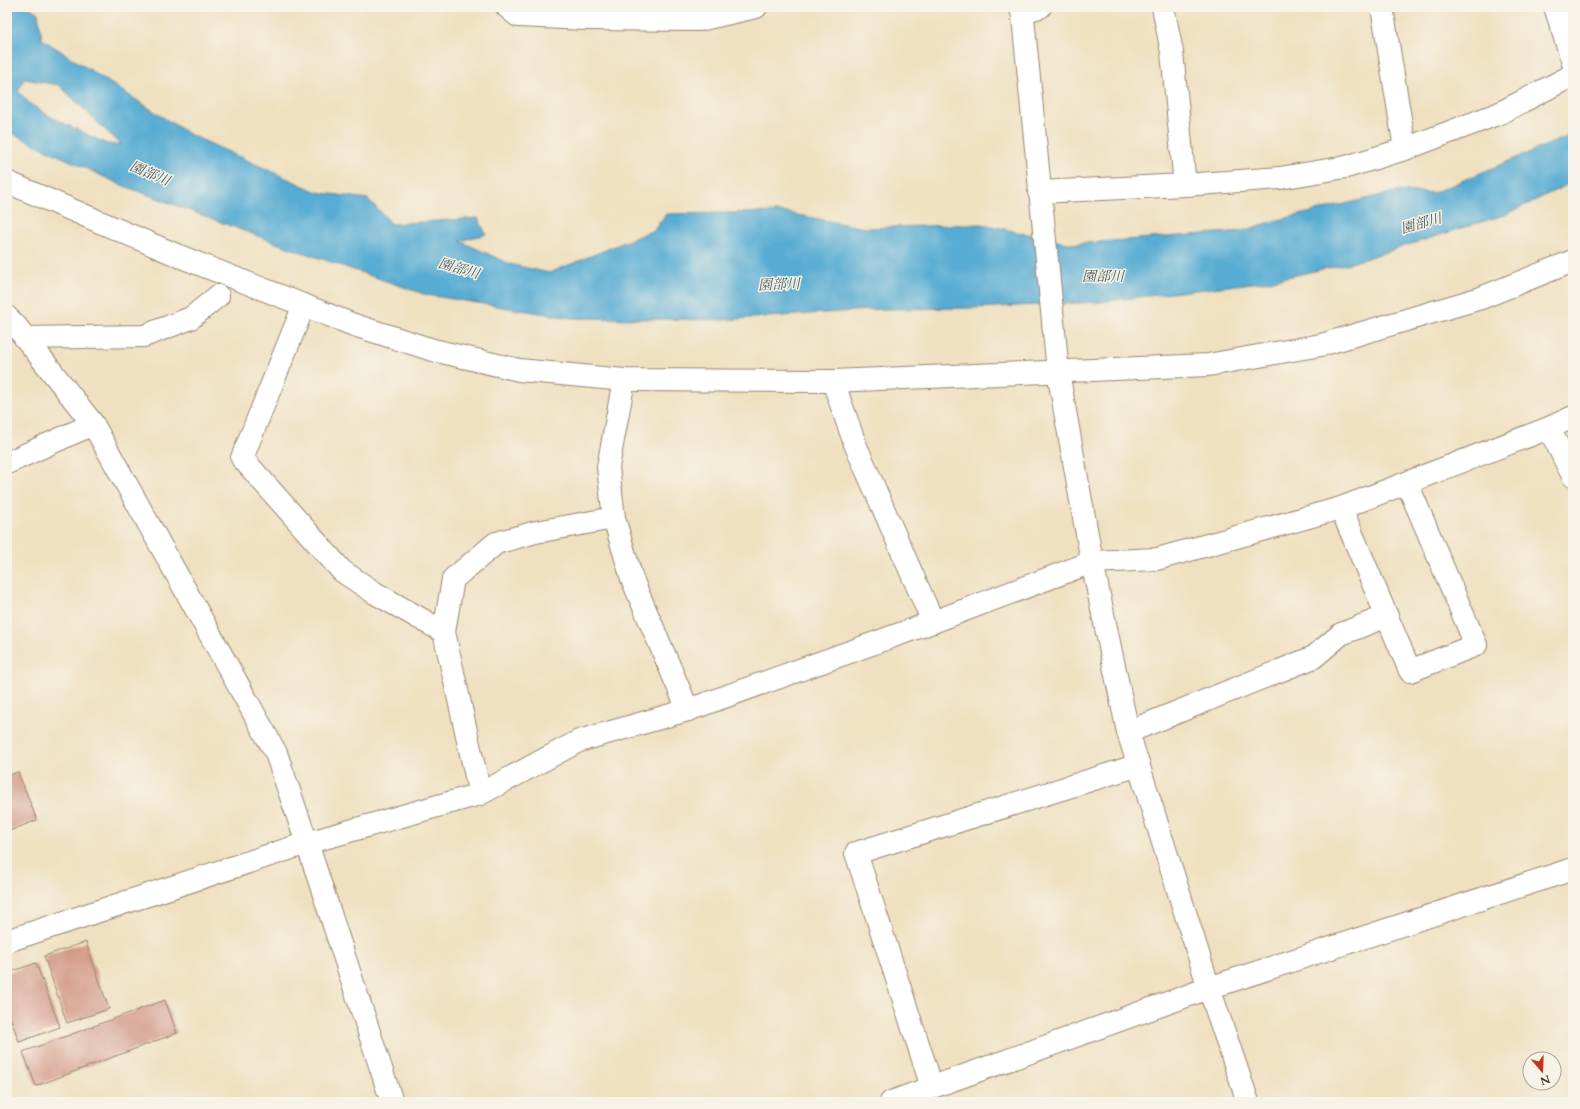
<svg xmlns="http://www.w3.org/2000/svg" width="1580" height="1109" viewBox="0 0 1580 1109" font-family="Cardo,'Noto Serif JP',serif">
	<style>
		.water { fill: #56acd3; stroke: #486b78; fill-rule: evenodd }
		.building { fill: #d29886 }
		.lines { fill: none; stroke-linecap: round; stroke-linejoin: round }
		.street-casing { stroke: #95856f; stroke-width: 24 }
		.secondary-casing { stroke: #95856f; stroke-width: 24 }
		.street { stroke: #fff; stroke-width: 22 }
		.secondary { stroke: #fff; stroke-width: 22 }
		.labels { text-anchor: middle; stroke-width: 3; stroke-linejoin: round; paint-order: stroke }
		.water-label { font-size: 14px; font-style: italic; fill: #44585d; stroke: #f7f3e8 }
	</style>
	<rect width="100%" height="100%" fill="#f7f3e8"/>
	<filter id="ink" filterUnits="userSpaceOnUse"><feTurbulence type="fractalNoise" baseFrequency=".025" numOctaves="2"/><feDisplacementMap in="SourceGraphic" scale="8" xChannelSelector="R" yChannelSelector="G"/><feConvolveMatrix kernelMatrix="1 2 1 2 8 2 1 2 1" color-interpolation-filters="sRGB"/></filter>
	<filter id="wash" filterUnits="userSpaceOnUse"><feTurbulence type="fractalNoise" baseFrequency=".012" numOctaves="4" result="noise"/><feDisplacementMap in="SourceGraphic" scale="16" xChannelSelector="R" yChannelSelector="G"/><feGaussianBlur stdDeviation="0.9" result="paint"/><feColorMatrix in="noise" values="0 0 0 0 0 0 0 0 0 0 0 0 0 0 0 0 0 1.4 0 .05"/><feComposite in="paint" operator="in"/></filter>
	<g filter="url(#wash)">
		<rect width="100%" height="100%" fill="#efe0c0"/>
		<path class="water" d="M7 7H29L38 13 42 39 189 134 317 192 368 199 392 224 478 218 486 234 460 241 510 264 549 273 654 230 666 214 783 212 864 228 982 224 1072 244 1243 231 1274 221 1399 191 1433 193 1573 134V182L1507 214 1351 263 1269 281 1099 302 975 308 883 309 723 320 571 318 427 295 287 247 119 184 7 131ZM24 79 59 85 121 145 107 144 49 116 29 103 18 91Z"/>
		<g id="blocks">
			<g class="building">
				<polygon points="18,772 37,820 7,832 7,776"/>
				<polygon points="86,942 109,1009 67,1023 44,956"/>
				<polygon points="36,963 60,1027 19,1042 7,1008 7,973"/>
				<polygon points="165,1000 177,1033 36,1086 23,1052"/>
			</g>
		</g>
	</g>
	<g filter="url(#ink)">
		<use href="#blocks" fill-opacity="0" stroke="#95856f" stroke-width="1"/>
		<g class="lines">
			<defs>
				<g id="street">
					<polyline points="507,7 518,16 587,19 699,20 756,7"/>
					<polyline points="1163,7 1172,52 1185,185"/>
					<polyline points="1382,7 1405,149"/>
					<polyline points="1555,7 1573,63"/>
					<polyline points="1022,12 1040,7"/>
					<polyline points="7,182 179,256 354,325 433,350 519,370 624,380 833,381 1208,365 1321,345 1481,298 1573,261"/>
					<polyline points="1039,192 1185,185 1280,178 1346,167 1405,149 1500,113 1573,75"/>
					<polyline points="304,305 242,458 342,571 375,593 444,632 480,794"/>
					<polyline points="7,317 16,326 93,424 276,753 307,843 392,1102"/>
					<polyline points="25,338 144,336 191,318 218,296"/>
					<polyline points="624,380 608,467 614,518 632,579 688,710"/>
					<polyline points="833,381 855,444 933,622"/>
					<polyline points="1549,428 1573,476"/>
					<polyline points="7,463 93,424"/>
					<polyline points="1341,508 1410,671 1476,645 1407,483"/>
					<polyline points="444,632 453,579 496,543 536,532 614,518"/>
					<polyline points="1128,732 1314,657 1341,634 1387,616"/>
					<polyline points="7,941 307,843 480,794 579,741 688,710 933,622 1092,562 1157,559 1341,508 1549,428 1573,417"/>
					<polyline points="932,1087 856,853 1139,765"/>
					<polyline points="891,1102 1209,988 1573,869"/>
				</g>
				<polyline id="secondary" points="1022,7 1058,372 1092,562 1128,732 1209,988 1248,1102"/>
			</defs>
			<use href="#street" class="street-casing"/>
			<use href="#secondary" class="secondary-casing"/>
			<use href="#street" class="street"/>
			<use href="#secondary" class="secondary"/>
		</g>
	</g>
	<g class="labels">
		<g class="water-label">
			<text transform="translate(150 173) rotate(23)" y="5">園部川</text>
			<text transform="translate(1421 223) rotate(-16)" y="5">園部川</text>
			<text transform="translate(459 268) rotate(16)" y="5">園部川</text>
			<text x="1103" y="281">園部川</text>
			<text transform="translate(779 284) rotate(-3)" y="5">園部川</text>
		</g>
	</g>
	<rect width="1580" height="1109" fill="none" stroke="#f7f3e8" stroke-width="24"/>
	<g transform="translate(1542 1071) rotate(161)"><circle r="19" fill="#f7f3e8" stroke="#aca397"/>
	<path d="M0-3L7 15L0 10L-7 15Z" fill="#c8321e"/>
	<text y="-6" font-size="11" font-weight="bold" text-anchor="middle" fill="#3b2a1e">N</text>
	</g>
</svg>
